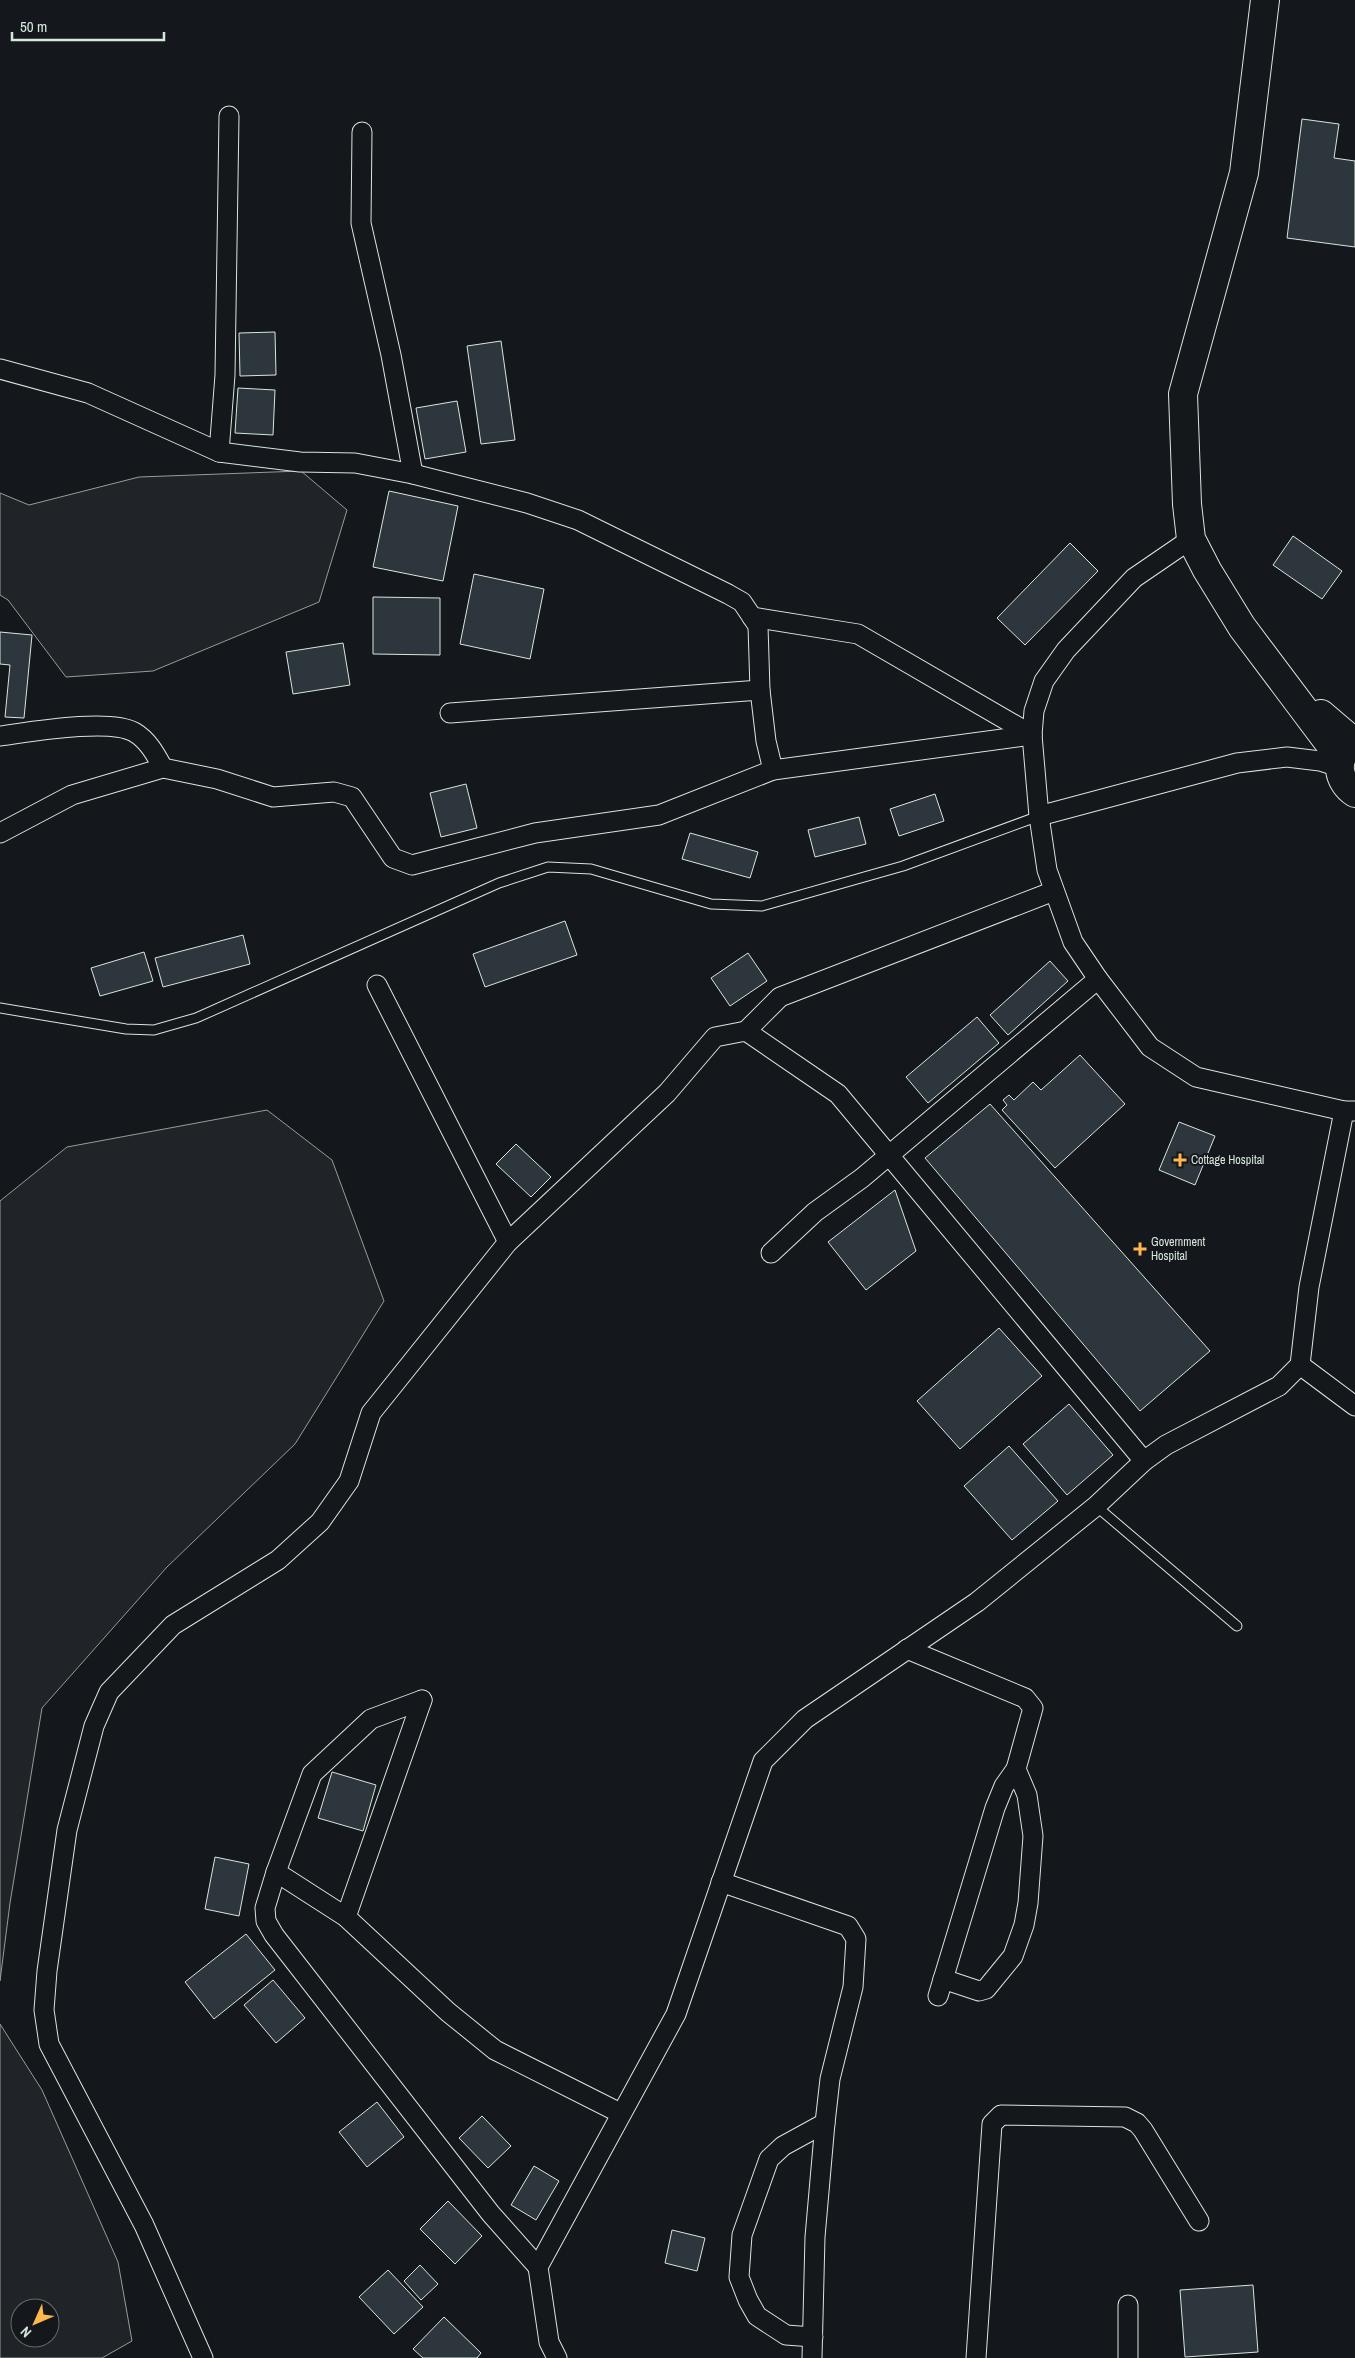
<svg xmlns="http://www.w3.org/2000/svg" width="1355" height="2358" viewBox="0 0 1355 2358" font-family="'Archivo Narrow',sans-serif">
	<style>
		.green { fill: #202428; stroke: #939e99; fill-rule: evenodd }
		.building { fill: #2c363c; stroke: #d8e6dc }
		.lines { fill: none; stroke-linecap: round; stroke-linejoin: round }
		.service-casing { stroke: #d8e6dc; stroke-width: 11 }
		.minor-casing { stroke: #d8e6dc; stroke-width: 21 }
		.trunk-casing { stroke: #d8e6dc; stroke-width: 30 }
		.service { stroke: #14181c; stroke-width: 9 }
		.minor { stroke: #14181c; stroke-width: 19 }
		.trunk { stroke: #14181c; stroke-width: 28 }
		.poi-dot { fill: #ffb74d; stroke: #14181c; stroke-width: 2 }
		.labels { text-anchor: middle; stroke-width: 4; stroke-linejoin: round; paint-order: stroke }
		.poi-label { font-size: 12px; fill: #d8e6dc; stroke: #14181c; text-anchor: start }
	</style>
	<rect width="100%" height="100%" fill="#14181c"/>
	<g class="green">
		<polygon points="301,471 347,510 319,602 153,671 66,677 8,600 0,595 0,493 29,505 139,477"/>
		<polygon points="267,1110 332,1160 384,1301 295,1444 167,1567 42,1708 10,1903 0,1981 0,1201 67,1147"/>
		<path d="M0 2024 42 2090 118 2262 132 2341 102 2358H0ZM20 2308H50V2338H20Z"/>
	</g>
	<g class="building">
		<polygon points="1302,119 1339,124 1334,158 1355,161 1355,247 1287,238"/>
		<polygon points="275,332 276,375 240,376 239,333"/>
		<polygon points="501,341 515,440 481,444 467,346"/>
		<polygon points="238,388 275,390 273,435 235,433"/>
		<polygon points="457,401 466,452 425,459 416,408"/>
		<polygon points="389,491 458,506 443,581 373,567"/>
		<polygon points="1293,536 1342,571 1322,599 1273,565"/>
		<polygon points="1070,543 1098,571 1025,645 997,618"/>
		<polygon points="474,574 544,589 530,659 460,644"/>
		<polygon points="373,597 440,598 440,655 373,654"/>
		<polygon points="0,632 32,635 24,718 5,717 10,665 0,664"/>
		<polygon points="343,643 350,685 293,694 286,652"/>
		<polygon points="466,784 477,828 441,837 430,793"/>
		<polygon points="935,794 944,821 899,836 890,809"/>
		<polygon points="859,817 866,844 815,857 808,830"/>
		<polygon points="690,833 758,852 750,878 682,859"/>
		<polygon points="565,921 577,955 485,987 473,954"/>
		<polygon points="243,935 250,964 163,987 155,958"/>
		<polygon points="144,952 153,981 100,996 91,968"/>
		<polygon points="748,953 767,981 730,1006 711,978"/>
		<polygon points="1050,961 1068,981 1008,1035 990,1015"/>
		<polygon points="977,1017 999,1043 928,1103 906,1077"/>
		<polygon points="1080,1055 1125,1104 1055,1168 1002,1110 1007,1105 1003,1100 1009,1095 1014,1100 1033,1082 1041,1090"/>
		<polygon points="990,1104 1210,1351 1140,1411 925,1158"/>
		<polygon points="1179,1122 1215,1136 1195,1185 1159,1170"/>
		<polygon points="516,1144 551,1177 531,1197 496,1164"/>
		<polygon points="895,1190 916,1251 866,1290 828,1242"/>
		<polygon points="999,1328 1042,1376 960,1449 917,1401"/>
		<polygon points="1069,1404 1113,1455 1067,1495 1023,1444"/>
		<polygon points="1009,1446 1058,1501 1012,1540 964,1486"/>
		<polygon points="332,1772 376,1785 363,1831 318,1818"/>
		<polygon points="215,1857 249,1864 239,1916 205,1909"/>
		<polygon points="246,1934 275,1970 214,2019 185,1982"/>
		<polygon points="273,1980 305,2018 276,2043 244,2005"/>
		<polygon points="377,2102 404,2137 367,2167 339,2132"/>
		<polygon points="482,2116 511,2146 488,2168 459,2138"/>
		<polygon points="534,2166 559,2181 536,2220 511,2205"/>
		<polygon points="448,2201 482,2236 455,2264 420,2229"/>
		<polygon points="672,2230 705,2238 697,2271 665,2263"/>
		<polygon points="420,2265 438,2284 421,2300 404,2281"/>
		<polygon points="388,2270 423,2307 394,2334 359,2297"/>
		<polygon points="1253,2285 1258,2352 1185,2357 1180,2290"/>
		<polygon points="444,2317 481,2353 477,2358 423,2358 413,2349"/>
	</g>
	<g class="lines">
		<defs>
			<g id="service">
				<polyline points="0,1008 126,1029 154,1030 196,1018 499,883 548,867 591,869 711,904 762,906 903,866 1039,816"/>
				<polyline points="1096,1506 1237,1626"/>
			</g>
			<g id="minor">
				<polyline points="362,132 361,223 391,355 413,474"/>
				<polyline points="0,369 88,393 219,452 300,462 355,463 413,474 527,503 578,520 728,594 742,602 758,626 760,690 766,741 773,770"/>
				<polyline points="219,452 225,375 229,116"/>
				<polyline points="1191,539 1134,578 1066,650 1044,681 1034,711 1032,735 1039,816 1047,870 1073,942 1098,979 1150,1047 1196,1077 1344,1111 1355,1111"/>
				<polyline points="752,617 858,634 1032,735"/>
				<polyline points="450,713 760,690"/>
				<path d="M0 736C30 732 109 718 134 732 148 740 156 755 163 768"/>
				<polyline points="1039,816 1237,763 1287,757 1320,761 1339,767"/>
				<polyline points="0,833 72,795 163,768 217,779 273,797 334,792 352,797 393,858 412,865 535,833 659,815 773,770 1032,735"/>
				<polyline points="377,985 508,1242"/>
				<polyline points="746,1031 780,997 1054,891"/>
				<polyline points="771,1253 815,1212 862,1178 1098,979"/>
				<polyline points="1300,1365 1355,1406"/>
				<polyline points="907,1649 1025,1698 1033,1708 1016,1769 1027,1795 1033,1836 1028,1903 1024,1925 1013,1956 986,1989 979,1991 943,1979"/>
				<polyline points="422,1700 371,1719 312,1774 276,1872 265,1908 266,1921 274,1935 491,2214 538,2267"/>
				<polyline points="276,1872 346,1917 448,2012 495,2050 620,2113"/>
				<polyline points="721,1882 848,1926 856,1939 853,1987 830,2079 825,2123 815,2237 812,2358"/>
				<polyline points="346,1917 422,1700"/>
				<polyline points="938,1996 995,1808 1004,1786 1016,1769"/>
				<polyline points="813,2337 786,2335 757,2316 748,2300 739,2277 742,2235 769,2159 783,2146 825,2123"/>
				<polyline points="203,2358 144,2225 49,2044 44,2010 47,1971 67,1830 94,1726 109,1692 173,1625 278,1560 320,1522 349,1481 371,1413 508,1242 667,1093 715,1037 746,1031 838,1094 1144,1461"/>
				<polyline points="557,2358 549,2342 538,2267 676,2014 763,1761 805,1719 977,1602 1096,1506 1144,1461 1166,1445 1279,1386 1300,1365 1309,1287 1344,1111"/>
				<polyline points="976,2358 992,2124 1001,2115 1125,2117 1137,2123 1143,2130 1199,2221"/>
				<polyline points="1128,2358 1128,2305"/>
			</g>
			<g id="trunk">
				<polyline points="1265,0 1244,173 1183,394 1187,504 1191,539 1207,570 1242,627 1341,759"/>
				<polyline points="1321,714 1355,743"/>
				<path d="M1352 745C1333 758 1338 782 1355 793"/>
			</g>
		</defs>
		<use href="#service" class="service-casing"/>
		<use href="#minor" class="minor-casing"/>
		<use href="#trunk" class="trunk-casing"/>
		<use href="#service" class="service"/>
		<use href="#minor" class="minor"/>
		<use href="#trunk" class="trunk"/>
	</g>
	<g class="poi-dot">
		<path d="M1177.5 1152.5h5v5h5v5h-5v5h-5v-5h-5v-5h5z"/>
		<path d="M1137.5 1241.5h5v5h5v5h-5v5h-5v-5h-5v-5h5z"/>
	</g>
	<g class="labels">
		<g class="poi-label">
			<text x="1191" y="1164">Cottage Hospital</text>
			<text x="1151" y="1246">Government<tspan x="1151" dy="14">Hospital</tspan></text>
		</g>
	</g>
	<g transform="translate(35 2323) rotate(225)"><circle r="24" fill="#14181c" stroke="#626a69"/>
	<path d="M0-4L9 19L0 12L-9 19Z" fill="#ffb74d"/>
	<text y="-8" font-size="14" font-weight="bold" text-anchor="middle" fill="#d8e6dc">N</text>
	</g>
	<path d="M12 32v8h152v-8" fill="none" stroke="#d8e6dc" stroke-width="2.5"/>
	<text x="20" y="32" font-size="15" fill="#d8e6dc" stroke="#14181c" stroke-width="4" paint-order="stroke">50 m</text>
</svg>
